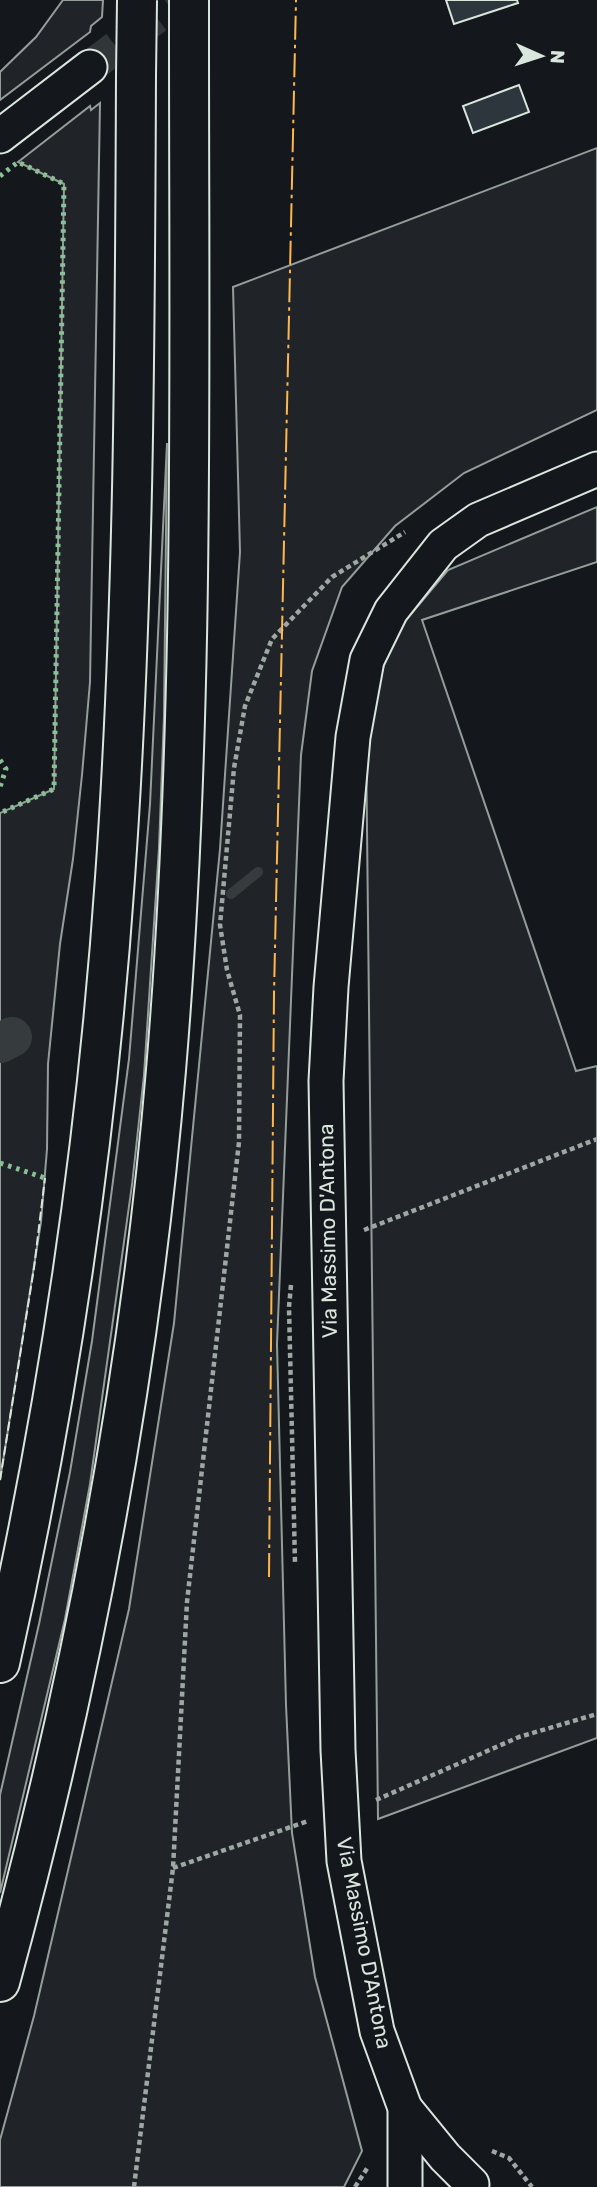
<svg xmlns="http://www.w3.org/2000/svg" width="597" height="2187" viewBox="0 0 597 2187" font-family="Rubik,sans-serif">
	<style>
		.green { fill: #202428; stroke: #939e99; stroke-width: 2 }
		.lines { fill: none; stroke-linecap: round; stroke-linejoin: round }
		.stream { stroke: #363b3e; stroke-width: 10 }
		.canal { stroke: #363b3e; stroke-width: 40 }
		.building { fill: #2c363c; stroke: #d8e6dc; stroke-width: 2 }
		.minor-tunnel { stroke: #313739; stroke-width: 33; stroke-dasharray: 33 17; stroke-linecap: butt }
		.minor-casing { stroke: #d8e6dc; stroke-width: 37 }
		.trunk-casing { stroke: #d8e6dc; stroke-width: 42 }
		.path { stroke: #9da8a2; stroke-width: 4.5; stroke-dasharray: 5 3.5; stroke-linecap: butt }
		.minor { stroke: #14181c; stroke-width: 33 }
		.trunk { stroke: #14181c; stroke-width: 38 }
		.trunk-bridge-casing { stroke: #d8e6dc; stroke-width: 42; stroke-linecap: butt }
		.trunk-bridge { stroke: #14181c; stroke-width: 38 }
		.hedge { stroke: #8ac095; stroke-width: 5; stroke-dasharray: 3.5 5; stroke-linecap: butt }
		.fence { stroke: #d8e6dc; stroke-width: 2; stroke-dasharray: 9 3.5; stroke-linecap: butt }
		.power { stroke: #ffb74d; stroke-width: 2; stroke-dasharray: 24 5 3.5 5; stroke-linecap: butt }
		.labels { text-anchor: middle; stroke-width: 5; stroke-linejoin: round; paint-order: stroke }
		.street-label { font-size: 21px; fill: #d8e6dc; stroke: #14181c }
	</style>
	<rect width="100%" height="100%" fill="#14181c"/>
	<g class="green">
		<polygon points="63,0 103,0 102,17 91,26 90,32 0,100 0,72 36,37"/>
		<polygon points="100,103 90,682 82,775 73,859 60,944 48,1064 47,1149 41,1222 0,1480 0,813 54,789 64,184 18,162 90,106 91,110"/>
		<polygon points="597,148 597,410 464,473 395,526 342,587 312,671 301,755 277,1344 286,1705 292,1833 315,1977 362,2151 344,2187 0,2187 0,2140 34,2016 129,1609 174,1323 220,849 240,552 233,287"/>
		<polygon points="167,443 164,716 159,848 144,1075 132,1185 90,1484 65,1619 0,1893 0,1795 39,1624 70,1472 92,1341 129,1059 150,804"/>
		<polygon points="597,507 597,562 422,620 576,1071 597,1066 597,1738 378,1819 366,739 390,639 448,570"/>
	</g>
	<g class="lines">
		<polyline class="stream" points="231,894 258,872"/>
		<polyline class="canal" points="0,1043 12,1037"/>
	</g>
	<g class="building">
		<polygon points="446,0 517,0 518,3 454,24"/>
		<polygon points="519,85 529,112 473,133 463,106"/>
	</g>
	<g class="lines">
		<polyline class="minor-tunnel" points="90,67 179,0"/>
		<defs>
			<g id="minor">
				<polyline points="0,136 90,67"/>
				<polyline points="405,2108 445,2157 472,2184"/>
				<polyline points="405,2187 405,2108 377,2031 344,1861 338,1750 326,1081 331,987 353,737 367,660 391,611 443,545 478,520 597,469"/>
			</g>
			<g id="trunk">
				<path d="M0 1663C58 1405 97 1141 115 878 134 611 135 343 136 75"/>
				<path d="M0 1982C82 1683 140 1379 166 1070 195 725 189 379 189 34"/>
			</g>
		</defs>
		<use href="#minor" class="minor-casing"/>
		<use href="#trunk" class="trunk-casing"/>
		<g class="path">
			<polyline points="364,1230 597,1139"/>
			<polyline points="291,1285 289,1307 295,1563"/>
			<polyline points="376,1800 519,1737 597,1714"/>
			<polyline points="173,1868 308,1821"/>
			<polyline points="492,2151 509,2158 532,2187"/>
			<polyline points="134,2187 173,1868 187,1602 239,1142 240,1015 227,970 220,925 234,768 245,706 272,639 332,577 405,532"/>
			<polyline points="355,2187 368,2167"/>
		</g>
		<use href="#minor" class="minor"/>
		<use href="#trunk" class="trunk"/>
		<defs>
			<g id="trunk-bridge">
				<polyline points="189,34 189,0"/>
				<polyline points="136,75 137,0"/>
			</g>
		</defs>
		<use href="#trunk-bridge" class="trunk-bridge-casing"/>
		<use href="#trunk-bridge" class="trunk-bridge"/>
		<g class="hedge">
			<polyline points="0,176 18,162 64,184 54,789 0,813"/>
			<polyline points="0,760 6,769 0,787"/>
			<polyline points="0,1163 45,1178"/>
		</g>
		<polyline class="fence" points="0,1480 34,1268 45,1178"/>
		<polyline class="power" points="269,1577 274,993 296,0"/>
	</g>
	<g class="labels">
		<g class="street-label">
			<text transform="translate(328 1231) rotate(-91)" y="7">Via Massimo D'Antona</text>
			<text transform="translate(364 1943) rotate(79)" y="7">Via Massimo D'Antona</text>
		</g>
	</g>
	<g transform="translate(541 56) rotate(93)" stroke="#14181c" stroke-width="5" paint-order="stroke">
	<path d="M0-5L12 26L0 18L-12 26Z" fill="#d8e6dc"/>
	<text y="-10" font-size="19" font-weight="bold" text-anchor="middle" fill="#d8e6dc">N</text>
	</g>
</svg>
